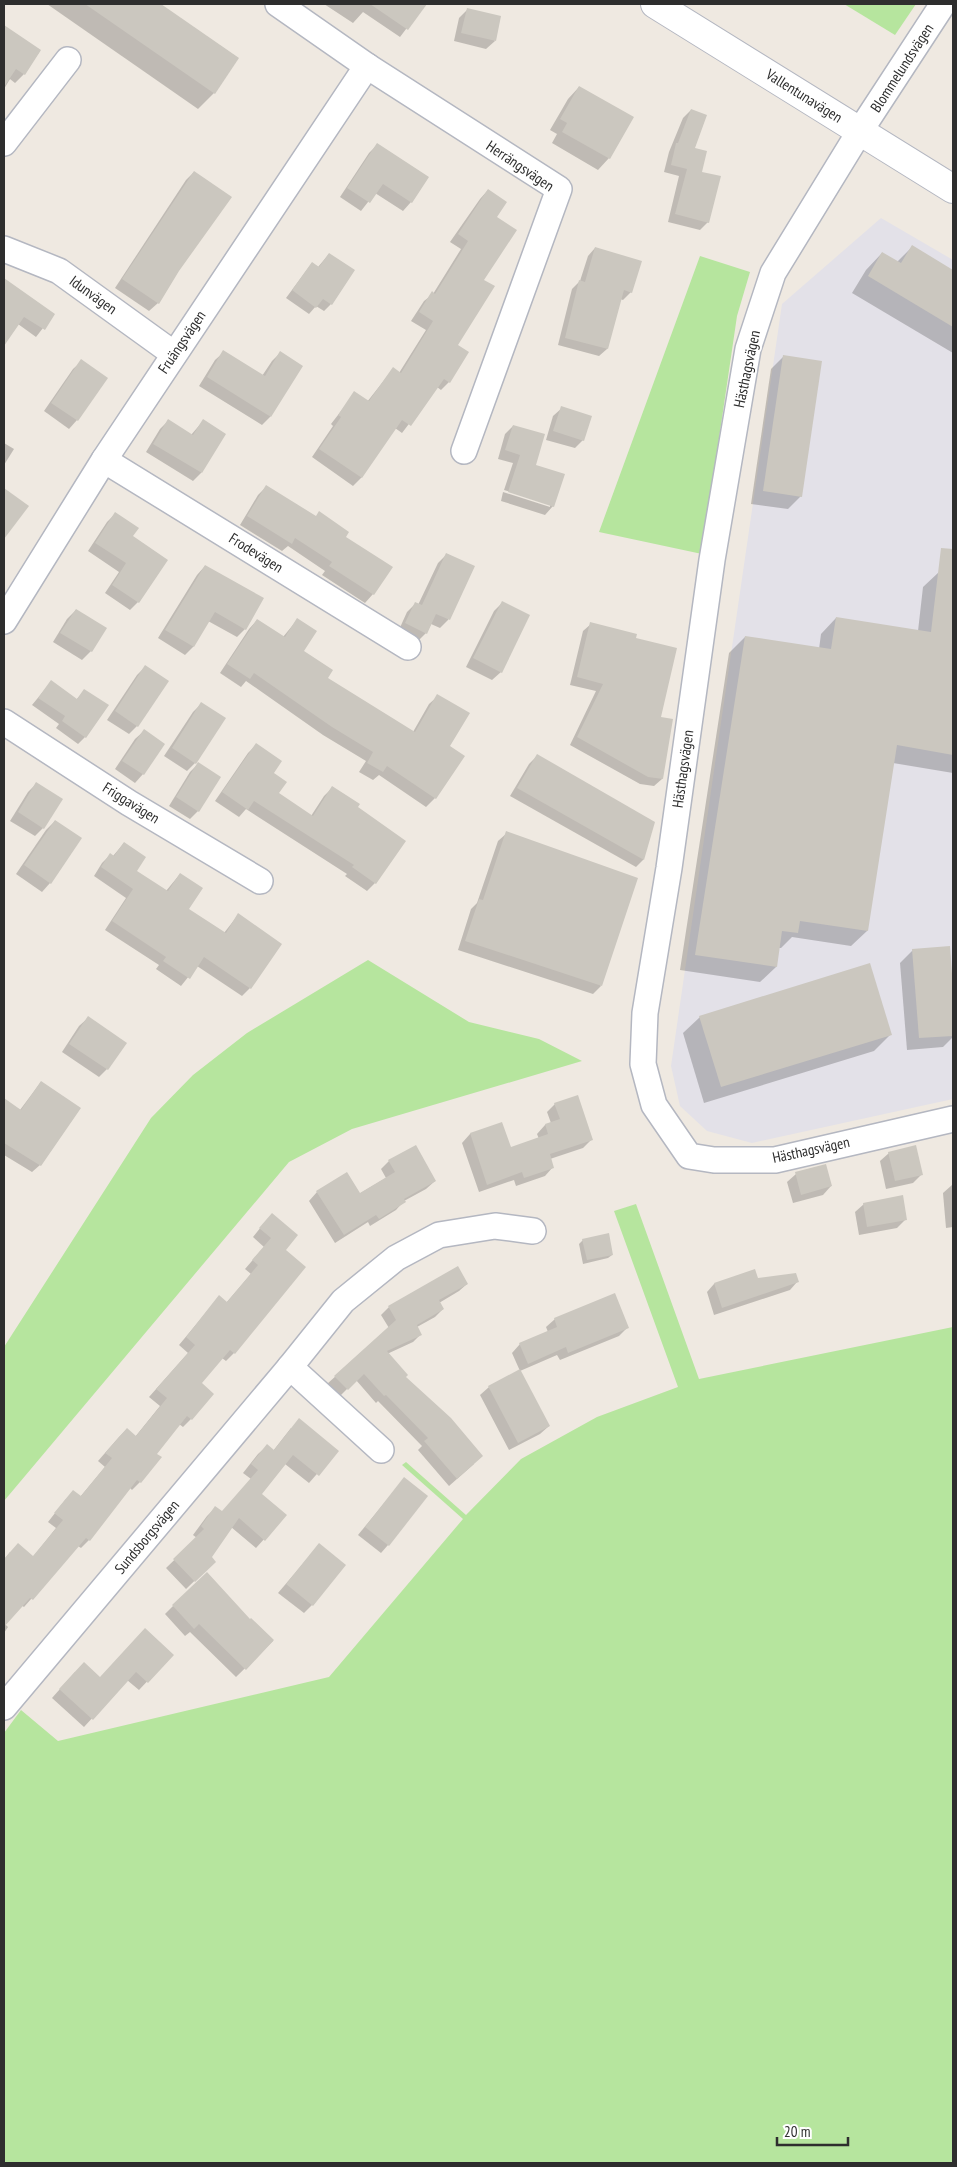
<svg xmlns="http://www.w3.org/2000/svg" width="957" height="2167" viewBox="0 0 957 2167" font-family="'PT Sans Narrow',sans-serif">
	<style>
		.industrial { fill: #e3e1e8 }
		.green { fill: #b6e59e }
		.shadow { fill: #0003 }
		.building { fill: #cbc7bf }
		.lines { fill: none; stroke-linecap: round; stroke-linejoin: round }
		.street-casing { stroke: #b4b7c1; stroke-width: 28 }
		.secondary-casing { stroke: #b4b7c1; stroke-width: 30 }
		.street { stroke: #fff; stroke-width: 25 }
		.secondary { stroke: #fff; stroke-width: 28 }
		.labels { text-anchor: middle; stroke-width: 4; stroke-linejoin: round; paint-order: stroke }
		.street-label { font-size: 15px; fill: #2e2e2e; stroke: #fff }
	</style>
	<rect width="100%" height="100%" fill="#efe9e1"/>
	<polygon class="industrial" points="881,218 953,260 953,1099 752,1143 707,1131 680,1106 671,1066 782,304"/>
	<g class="green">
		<polygon points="844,4 916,4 895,35"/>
		<polygon points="700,256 750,272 737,316 702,554 599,532"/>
		<polygon points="368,960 469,1022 539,1039 582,1061 352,1129 289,1162 4,1501 4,1347 151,1118 193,1075 247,1033"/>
		<polygon points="636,1204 699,1379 953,1327 953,2163 4,2163 4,1733 21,1710 58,1741 329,1677 463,1519 402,1465 406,1462 466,1515 521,1459 597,1417 678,1387 614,1211"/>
	</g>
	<g class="shadow">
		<polygon points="47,4 159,4 238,58 214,93 198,109"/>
		<polygon points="324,4 425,4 400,37 363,12 353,23"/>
		<polygon points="468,9 495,41 486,49 454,41 459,18"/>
		<polygon points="7,29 40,51 24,74 15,83 10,79 4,89 4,32"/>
		<polygon points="579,87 609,158 598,170 552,143 557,134 550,130 568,99"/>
		<polygon points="691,110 693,149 700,173 708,222 700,230 668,222 679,176 664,172 669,152 683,118"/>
		<polygon points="377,145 427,178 411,202 403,211 375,193 361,211 340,197 369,153"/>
		<polygon points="194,172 178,270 158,303 149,311 115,288 186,180"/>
		<polygon points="488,190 496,217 482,280 456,346 449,382 441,390 437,387 402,433 395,428 361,478 353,486 312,457 333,426 331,424 355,393 367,402 393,369 399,373 426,330 411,321 424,301 433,294 461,249 450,242 480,199"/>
		<polygon points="912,247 953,272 953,353 852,293 866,270 882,253 897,262"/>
		<polygon points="595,248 631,292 623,300 620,299 607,349 599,356 558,345 572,289 580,281 588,256"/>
		<polygon points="329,254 331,304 324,311 316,306 309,314 286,298 312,263 318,267"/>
		<polygon points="4,279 53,315 36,337 18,324 4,343"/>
		<polygon points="224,352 262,376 272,361 280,353 270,417 262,425 199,386 215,360"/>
		<polygon points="784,356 801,496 788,509 751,504 771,369"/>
		<polygon points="82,361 77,420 69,429 44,411 73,369"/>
		<polygon points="562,408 583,440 575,448 546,440 553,416"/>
		<polygon points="168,421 191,435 203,421 201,473 193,481 146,452 160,429"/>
		<polygon points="513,426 535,466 553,506 545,515 501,501 503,492 550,507 550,504 504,490 513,463 498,459 505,434"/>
		<polygon points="4,443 14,449 4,465"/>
		<polygon points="266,487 344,537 373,594 365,603 322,575 325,571 288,546 282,551 240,525 258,495"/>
		<polygon points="115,514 131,537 138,602 130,610 105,593 119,572 88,551 107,522"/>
		<polygon points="447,554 473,567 448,620 440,628 431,624 426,633 418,641 398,632 407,612 416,603 418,605 438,563"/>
		<polygon points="205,566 245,629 237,637 208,621 193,647 185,655 158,638 197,575"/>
		<polygon points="939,572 953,574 953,773 893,763 867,931 851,946 792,937 781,948 778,948 776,967 760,982 680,970 729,653 745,637 819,649 821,634 836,618 918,631 923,587"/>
		<polygon points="502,603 501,672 492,680 466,667 494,611"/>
		<polygon points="76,610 105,628 91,651 82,660 53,642 67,619"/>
		<polygon points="257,620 283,637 297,620 302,651 326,679 413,732 429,704 438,696 449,746 463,756 435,798 426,807 379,775 373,780 359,772 366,761 323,735 246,681 241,687 220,673 249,629"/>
		<polygon points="591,624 634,639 659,718 662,779 654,786 640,784 570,745 596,691 570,685 583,631"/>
		<polygon points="145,667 137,726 129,734 107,720 137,675"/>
		<polygon points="51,682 76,700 85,690 85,737 78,744 56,728 59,724 32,705"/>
		<polygon points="202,703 195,763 187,771 164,756 193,712"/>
		<polygon points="144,731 143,774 135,783 115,769 135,739"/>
		<polygon points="256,745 272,773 277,793 311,816 324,796 333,787 356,807 375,883 367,891 345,876 347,874 246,809 239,817 215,801 248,753"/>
		<polygon points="537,756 653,822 643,860 636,867 510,796 529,764"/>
		<polygon points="198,764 198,811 190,819 169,806 190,772"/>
		<polygon points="36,784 43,828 35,836 10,821 28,792"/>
		<polygon points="55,821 50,883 42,892 16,874 46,830"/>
		<polygon points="507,833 601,986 593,994 458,950 471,909 477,903 498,841"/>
		<polygon points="124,843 135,871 166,891 180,874 187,909 224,933 238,915 250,988 242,996 197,966 181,986 156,969 159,965 105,930 126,898 94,876 102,863 110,855 113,856"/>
		<polygon points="949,947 953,1003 953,1037 943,1047 907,1050 900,963 913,950"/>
		<polygon points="700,1017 890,1035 874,1051 704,1103 683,1033"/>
		<polygon points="88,1018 107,1069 99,1077 62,1052 79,1026"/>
		<polygon points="41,1082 40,1165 32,1172 4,1155 4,1105 7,1102 20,1110"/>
		<polygon points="555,1104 592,1139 583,1148 550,1159 553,1167 545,1176 516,1186 514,1180 479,1192 462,1143 470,1134 501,1124 510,1149 539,1139 537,1134 545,1125 551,1123 547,1112"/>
		<polygon points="889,1153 921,1175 913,1183 886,1189 880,1161"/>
		<polygon points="389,1161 435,1181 426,1189 404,1201 396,1210 370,1226 368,1222 335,1243 309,1201 317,1192 359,1194 386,1178 381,1169"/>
		<polygon points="796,1174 831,1186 823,1195 793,1203 787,1182"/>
		<polygon points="952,1185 953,1185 953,1227 946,1228 943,1193"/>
		<polygon points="864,1204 906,1219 897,1228 859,1235 855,1212"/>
		<polygon points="265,1222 284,1250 304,1267 234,1353 226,1361 222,1358 200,1383 191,1419 183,1427 179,1424 156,1454 140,1482 132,1490 130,1488 89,1540 81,1548 78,1546 24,1607 21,1605 5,1624 8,1627 4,1633 4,1560 10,1552 33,1557 56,1528 48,1522 66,1499 80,1497 105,1467 98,1461 119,1437 127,1429 135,1437 160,1406 149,1397 188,1353 179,1345 219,1297 226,1303 251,1274 245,1269 264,1247 253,1237"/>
		<polygon points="583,1240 612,1255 608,1258 583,1264 579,1244"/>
		<polygon points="458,1268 467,1284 459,1291 439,1303 443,1309 435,1317 417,1327 420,1335 413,1342 387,1354 474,1464 449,1486 418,1450 422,1446 378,1401 376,1403 356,1380 340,1396 327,1384 389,1328 381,1315 389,1307"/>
		<polygon points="754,1271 757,1280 797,1282 790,1290 714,1315 707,1292 714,1284"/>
		<polygon points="555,1319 627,1328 619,1336 560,1360 557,1355 520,1371 549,1426 540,1434 509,1450 480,1395 489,1387 520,1371 512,1353 520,1344 548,1332 546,1327"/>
		<polygon points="291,1428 337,1451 309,1483 285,1464 261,1494 285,1516 256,1548 231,1527 210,1557 214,1562 186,1589 166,1568 197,1538 193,1535 207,1516 215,1508 222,1513 251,1479 243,1473 258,1454 267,1446 273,1451"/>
		<polygon points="404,1479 388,1545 381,1553 358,1535"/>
		<polygon points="319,1545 312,1605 304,1613 278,1593"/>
		<polygon points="173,1606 250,1621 273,1641 236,1677 190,1632 185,1636 165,1614"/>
		<polygon points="172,1655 139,1690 127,1680 84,1727 52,1698 75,1672 99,1678"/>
	</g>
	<g class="building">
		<polygon points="85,4 161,4 239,58 215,94"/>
		<polygon points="370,4 427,4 408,30"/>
		<polygon points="467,8 501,16 496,41 461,33"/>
		<polygon points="4,25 41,50 25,75 16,69 4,87"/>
		<polygon points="579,86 634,117 610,159 562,132 567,123 560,119"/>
		<polygon points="691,109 707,115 695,148 707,151 702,172 721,176 709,223 675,214 687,169 671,165 676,143 678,143"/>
		<polygon points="377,143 429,177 412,203 383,184 370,203 347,188"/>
		<polygon points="194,171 232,197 179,271 159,304 122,279"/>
		<polygon points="488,189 507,202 497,217 517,230 484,280 495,286 458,345 469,352 450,383 444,379 411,426 402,420 362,478 319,449 341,417 338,415 354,391 369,401 393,367 401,373 433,321 419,312 432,291 435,294 468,241 458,234"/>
		<polygon points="912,245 953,270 953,327 868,276 882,252 901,263"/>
		<polygon points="595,247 642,261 632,293 624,290 608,349 565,338 579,280 585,282"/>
		<polygon points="329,253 355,270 332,305 323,299 316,308 292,290 312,262 319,267"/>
		<polygon points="4,278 55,314 45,330 24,317 4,346"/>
		<polygon points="223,350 265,376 280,351 303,366 271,417 207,377"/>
		<polygon points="783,355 822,361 802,497 763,491"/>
		<polygon points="81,359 108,378 78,421 51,403"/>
		<polygon points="561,406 592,416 584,441 553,431"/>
		<polygon points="168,419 193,435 203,419 226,434 202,473 153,444"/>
		<polygon points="513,425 545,434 536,465 565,474 554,507 508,492 520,455 505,450"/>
		<polygon points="266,485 316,516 319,511 349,532 346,537 393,567 374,595 329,566 332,562 295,538 292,544 247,516"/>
		<polygon points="4,488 29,506 4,539"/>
		<polygon points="115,512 139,528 133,536 168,560 139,603 112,585 126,563 95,543"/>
		<polygon points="941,548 953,549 953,755 897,745 868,931 800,921 798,933 782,931 777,967 695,955 745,636 831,649 836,617 931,632"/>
		<polygon points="446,553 475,566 450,620 436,614 427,634 405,623 415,602 422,605"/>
		<polygon points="205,565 264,598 246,630 215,612 194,647 165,630"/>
		<polygon points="502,601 530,615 502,673 473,658"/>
		<polygon points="76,609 107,628 92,652 60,633"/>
		<polygon points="297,618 317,631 304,651 333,670 328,678 415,732 437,694 470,713 450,746 465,756 436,799 387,766 383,772 367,763 373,752 332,727 254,673 250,679 227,664 257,619 285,637"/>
		<polygon points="590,622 637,634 636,638 677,648 661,717 673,719 663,779 648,777 577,737 603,684 577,677"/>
		<polygon points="145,665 169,681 138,727 115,711"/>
		<polygon points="51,680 77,699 84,689 109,705 86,738 62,721 65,716 38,698"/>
		<polygon points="201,702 226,718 196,764 172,748"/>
		<polygon points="144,729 165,744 144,775 122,761"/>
		<polygon points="256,743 282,761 274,773 287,782 279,793 313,816 332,786 360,804 358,807 406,841 376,884 352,867 354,865 254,801 248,810 222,792"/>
		<polygon points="537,754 655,822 644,860 517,788"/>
		<polygon points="198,762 221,777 199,812 176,797"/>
		<polygon points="36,782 63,799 44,829 18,812"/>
		<polygon points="55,820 82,838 51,884 24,865"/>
		<polygon points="506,831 638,878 602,986 465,941 479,899 483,900"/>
		<polygon points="124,842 146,857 137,871 168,891 180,873 203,888 189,909 226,933 238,913 282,944 251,989 204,957 190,979 163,961 166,957 112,921 133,889 101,867 110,853 114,856"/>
		<polygon points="950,946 953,987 953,1036 919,1038 912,949"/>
		<polygon points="870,963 892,1035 721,1087 699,1016"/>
		<polygon points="88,1016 127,1043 108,1070 69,1044"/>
		<polygon points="41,1081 81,1108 41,1166 4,1143 4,1098 21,1110"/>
		<polygon points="578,1095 593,1140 550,1154 554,1168 524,1178 522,1172 487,1185 470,1133 502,1122 511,1147 548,1134 545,1124 560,1119 554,1103"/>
		<polygon points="416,1145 436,1181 404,1199 406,1202 379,1219 376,1215 344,1235 316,1191 347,1172 360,1193 395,1172 388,1160"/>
		<polygon points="916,1145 923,1175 895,1181 888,1152"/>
		<polygon points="826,1164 832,1186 801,1195 795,1172"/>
		<polygon points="903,1195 907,1220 867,1227 863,1203"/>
		<polygon points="272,1213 298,1235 286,1250 306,1267 235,1354 230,1350 202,1383 214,1394 192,1420 187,1416 157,1454 162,1457 141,1483 137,1480 90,1541 86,1538 33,1600 30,1598 4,1627 4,1559 18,1543 33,1556 63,1520 54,1513 73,1490 81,1496 112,1458 105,1453 127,1428 136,1436 167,1398 156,1389 195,1345 186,1337 219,1295 227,1302 258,1265 252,1260 271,1238 259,1228"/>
		<polygon points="609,1233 613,1255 587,1260 582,1239"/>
		<polygon points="458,1266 468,1284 439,1300 444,1309 417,1325 422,1335 387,1351 408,1375 406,1377 451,1418 483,1456 457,1479 424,1441 428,1438 386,1395 384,1396 364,1374 348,1390 334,1376 396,1320 388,1306"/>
		<polygon points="755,1269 758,1278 796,1273 799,1282 722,1308 714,1283"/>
		<polygon points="615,1293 629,1328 568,1353 566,1347 528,1364 519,1343 557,1327 554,1318"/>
		<polygon points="520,1369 550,1426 518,1443 488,1386"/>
		<polygon points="299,1418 339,1451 319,1476 293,1455 262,1494 287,1515 265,1541 239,1518 212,1557 216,1562 195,1582 173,1559 204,1529 201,1526 215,1506 222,1511 258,1470 251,1464 267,1444 274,1450"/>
		<polygon points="404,1477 428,1496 389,1546 365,1527"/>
		<polygon points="319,1543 346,1565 313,1606 286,1584"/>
		<polygon points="207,1572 250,1619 251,1618 274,1640 246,1670 199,1624 194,1629 172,1605"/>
		<polygon points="145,1628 174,1655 148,1683 136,1672 93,1720 59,1689 84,1662 100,1677"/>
	</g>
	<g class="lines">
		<defs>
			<g id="street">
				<polyline points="278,4 367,66 559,189 464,451"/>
				<polyline points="943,4 860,131 773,273 748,349 712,560 669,868 645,1013 643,1064 654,1105 689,1156 714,1160 775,1160 953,1119"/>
				<polyline points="4,143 68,60"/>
				<polyline points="4,249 59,271 174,354"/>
				<polyline points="104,460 408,647"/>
				<polyline points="4,621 104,460 367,66"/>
				<polyline points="4,722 129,803 260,881"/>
				<polyline points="290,1367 381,1450"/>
				<polyline points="4,1707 290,1367 343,1301 396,1258 439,1235 495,1226 533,1231"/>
			</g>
			<polyline id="secondary" points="655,4 953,189"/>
		</defs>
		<use href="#street" class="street-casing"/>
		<use href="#secondary" class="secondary-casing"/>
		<use href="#street" class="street"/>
		<use href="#secondary" class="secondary"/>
	</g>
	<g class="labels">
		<g class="street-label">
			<text transform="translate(902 68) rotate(-57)" y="5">Blommelundsvägen</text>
			<text transform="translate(804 96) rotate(32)" y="5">Vallentunavägen</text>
			<text transform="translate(520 166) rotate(34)" y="5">Herrängsvägen</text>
			<text transform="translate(93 295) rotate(36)" y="5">Idunvägen</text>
			<text transform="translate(182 342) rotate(-56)" y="5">Fruängsvägen</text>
			<text transform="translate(747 369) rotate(-78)" y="5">Hästhagsvägen</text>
			<text transform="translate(256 553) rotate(32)" y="5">Frodevägen</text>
			<text transform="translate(683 769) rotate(-82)" y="5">Hästhagsvägen</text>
			<text transform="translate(131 803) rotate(32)" y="5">Friggavägen</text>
			<text transform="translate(811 1150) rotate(-12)" y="5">Hästhagsvägen</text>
			<text transform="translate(147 1537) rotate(-50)" y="5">Sundsborgsvägen</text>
		</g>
	</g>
	<rect width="957" height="2167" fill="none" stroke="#2e2e2e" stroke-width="10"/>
	<path d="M777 2137v8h71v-8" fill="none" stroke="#2e2e2e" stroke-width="2.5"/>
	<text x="784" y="2137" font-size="15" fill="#2e2e2e" stroke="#ffffff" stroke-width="4" paint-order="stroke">20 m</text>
</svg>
